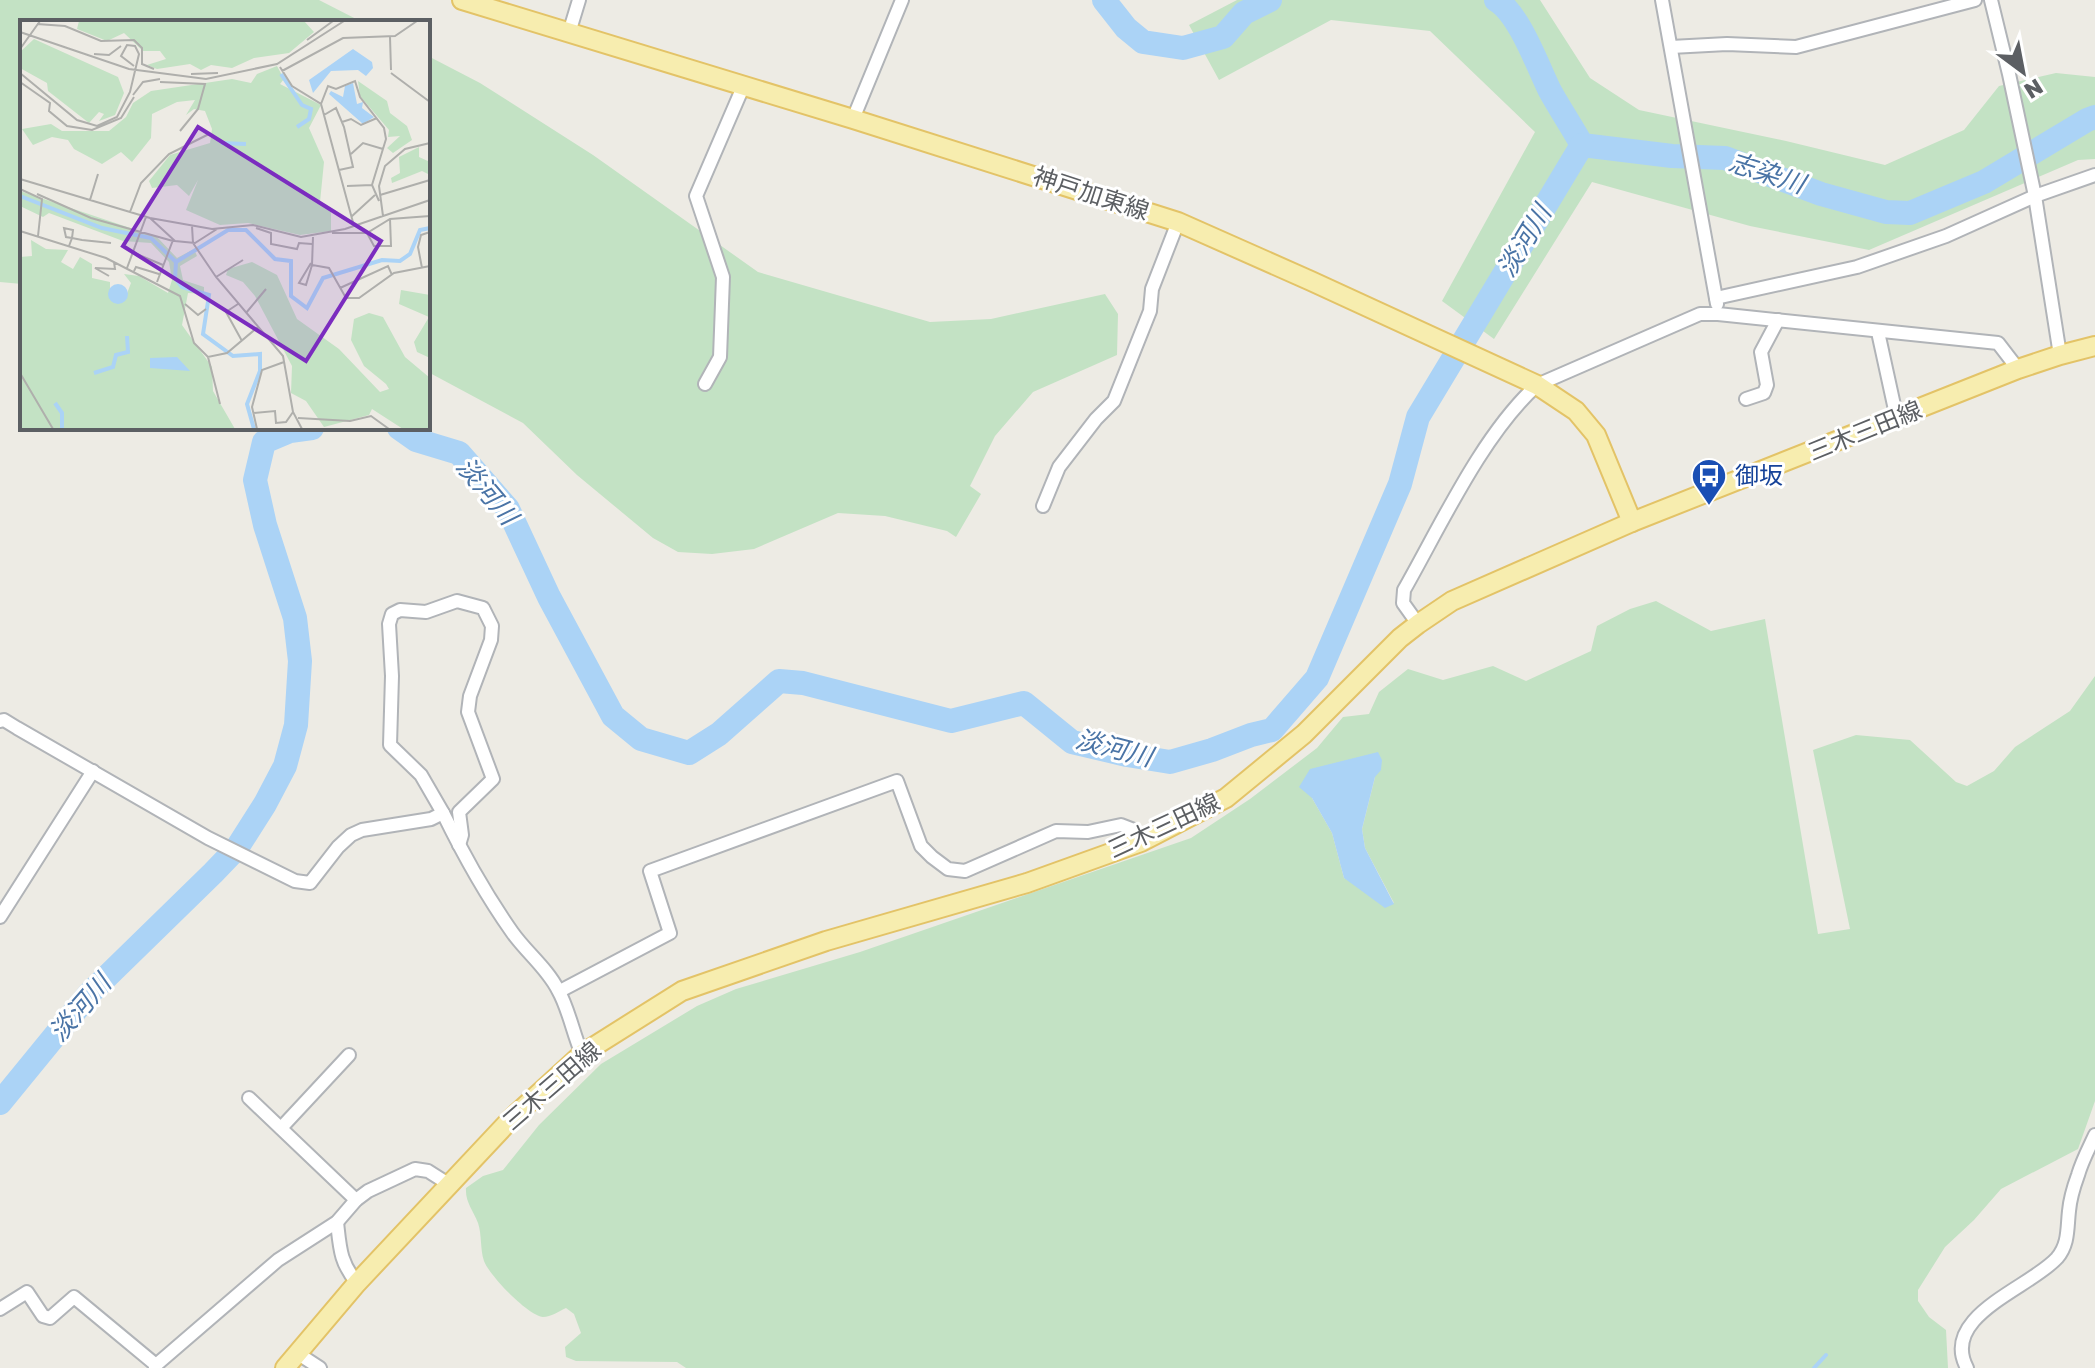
<svg xmlns="http://www.w3.org/2000/svg" width="2095" height="1368" viewBox="0 0 2095 1368" font-family="'Golos Text','Noto Sans JP',sans-serif">
	<style>
		.green { fill: #c3e2c4; fill-rule: evenodd }
		.water { fill: #abd3f6 }
		.lines { fill: none; stroke-linecap: round; stroke-linejoin: round }
		.stream { stroke: #abd3f6; stroke-width: 4 }
		.river { stroke: #abd3f6; stroke-width: 24 }
		.minor-casing { stroke: #b1b4b8; stroke-width: 16 }
		.primary-casing { stroke: #e3c367; stroke-width: 22 }
		.minor { stroke: #fff; stroke-width: 12 }
		.primary { stroke: #f7edaf; stroke-width: 18 }
		.labels { text-anchor: middle; stroke-width: 6; stroke-linejoin: round; paint-order: stroke }
		.street-label { font-size: 24px; fill: #5c5f63; stroke: #fff }
		.transit-label { font-size: 24px; fill: #164399; stroke: #fff; text-anchor: start }
		.water-label { font-size: 26px; font-style: italic; fill: #4a74a6; stroke: #fff }
		.inset-river { fill: none; stroke: #abd3f6; stroke-width: 4 }
		.inset-road { fill: none; stroke: #afafac; stroke-width: 2 }
		.view { fill: #7b2cbf; fill-opacity: 0.15; stroke: #7b2cbf; stroke-width: 4 }
		.inset-edge { fill: none; stroke: #5c5f63; stroke-width: 4 }
	</style>
	<rect width="100%" height="100%" fill="#edebe4"/>
	<g class="green">
		<polygon points="0,0 319,0 362,22 22,22 22,284 0,282"/>
		<polygon points="1237,0 1540,0 1590,78 1639,110 1786,141 1885,165 1964,130 1999,86 2056,73 2095,77 2095,159 2078,160 1869,250 1750,226 1592,182 1494,339 1442,301 1535,132 1430,31 1331,20 1219,80 1189,25"/>
		<polygon points="428,56 480,83 593,155 758,272 930,322 991,319 1105,294 1118,314 1117,355 1033,392 995,436 970,486 981,494 956,537 947,531 885,516 838,513 754,549 712,554 678,552 653,538 577,475 523,423 428,372"/>
		<path d="M1656 601 1711 631 1765 619 1818 934 1850 929 1813 750 1856 735 1910 740 1956 782 1967 786 1994 771 2015 747 2070 711 2095 676V1101L2078 1149 2001 1189 1974 1220 1945 1247 1918 1290V1301L1929 1317 1946 1330 1948 1368H686L677 1362 576 1361 566 1357 565 1347 581 1333 574 1314 566 1308C559 1311 551 1317 543 1317 528 1316 489 1275 484 1261 480 1249 482 1235 478 1223 473 1210 465 1202 466 1188L483 1176 503 1170 539 1125 601 1064 697 1006 736 989 860 952 1191 838 1250 799 1317 748 1343 717 1369 714 1379 692 1408 669 1443 680 1493 666 1526 681 1591 651 1597 626 1630 609ZM1375 777 1362 829 1365 848 1394 903 1344 878 1332 833 1312 798Z"/>
	</g>
	<polygon class="water" points="1378,752 1382,760 1381,770 1375,777 1362,829 1365,848 1394,904 1385,908 1344,878 1332,833 1312,798 1299,787 1310,769"/>
	<g class="lines">
		<polyline class="stream" points="1814,1368 1826,1355"/>
		<g class="river">
			<polyline points="1104,0 1126,28 1143,42 1183,48 1223,37 1244,13 1270,0"/>
			<path d="M1496 0C1519 13 1538 67 1550 91 1560 109 1572 127 1582 145"/>
			<polyline points="1582,145 1672,156 1725,158 1821,194 1886,212 1910,213 1984,182 2087,120 2095,117"/>
			<polyline points="399,428 416,440 459,453 508,509 549,597 613,716 641,739 689,753 719,734 779,681 803,683 951,721 1024,703 1072,742 1127,755 1170,762 1212,750 1251,735 1272,730 1317,678 1400,484 1418,417 1582,145"/>
			<polyline points="0,1103 89,994 213,873 237,848 265,804 285,766 296,725 300,661 295,618 265,525 255,480 264,442 290,431 312,428"/>
		</g>
		<defs>
			<g id="minor">
				<polyline points="1662,0 1717,304"/>
				<polyline points="1991,0 2009,74 2035,196 2060,355"/>
				<polyline points="569,33 579,0"/>
				<polyline points="1671,47 1727,44 1796,47 1975,0"/>
				<polyline points="853,119 902,0"/>
				<polyline points="1716,298 1857,267 1946,236 2035,196 2095,175"/>
				<polyline points="1878,332 1897,419"/>
				<polyline points="705,384 720,357 723,277 696,196 743,87"/>
				<polyline points="1746,399 1764,393 1767,385 1761,352 1778,320"/>
				<polyline points="1043,506 1059,467 1096,419 1114,401 1150,311 1152,289 1178,222"/>
				<path d="M1418 624 1403 603 1404 590C1441 525 1482 435 1537 385L1700 314H1718L1998 343 2018 369"/>
				<path d="M0 721 4 720 17 728 208 838 295 881 310 883 338 847 351 835 362 830 431 819 443 813C463 854 486 895 512 932 526 952 547 968 558 990 569 1009 573 1034 582 1054"/>
				<polyline points="443,813 421,775 390,745 392,676 389,624 392,614 400,610 426,612 457,601 483,608 492,626 491,640 470,696 468,712 493,779 459,812 462,835 459,845"/>
				<polyline points="0,917 93,771"/>
				<polyline points="560,991 670,933 650,871 897,781 921,846 932,857 948,869 965,871 1056,831 1088,832 1121,825 1134,830 1141,842"/>
				<polyline points="249,1098 356,1200"/>
				<polyline points="281,1128 349,1055"/>
				<path d="M337 1222C340 1249 340 1262 357 1283"/>
				<polyline points="0,1309 27,1292 43,1316 50,1318 74,1297 156,1365"/>
				<polyline points="297,1353 320,1368"/>
				<polyline points="155,1368 156,1365 278,1260 337,1222 356,1200 368,1191 415,1169 428,1171 450,1185"/>
				<path d="M1967 1368C1939 1316 2030 1288 2057 1258 2069 1244 2067 1228 2069 1211 2070 1199 2074 1186 2078 1175 2082 1161 2089 1148 2095 1135"/>
			</g>
			<g id="primary">
				<polyline points="462,0 853,119 1178,222 1311,281 1537,385 1576,411 1596,435 1632,522"/>
				<polyline points="285,1368 357,1283 511,1119 582,1054 682,991 826,941 1027,883 1141,842 1226,798 1304,734 1400,638 1418,624 1452,601 1632,522 2018,369 2060,355 2095,346"/>
			</g>
		</defs>
		<use href="#minor" class="minor-casing"/>
		<use href="#primary" class="primary-casing"/>
		<use href="#minor" class="minor"/>
		<use href="#primary" class="primary"/>
	</g>
	<defs>
		<symbol id="bus-pin" viewBox="-11 -11 22 30"><path d="M0 17L-7.5 6A9.5 9.5 0 1 1 7.5 6Z" fill="#1a4fb4" stroke="#fff"/><path d="M-5-6H5V4H4V6H2V4H-2V6H-4V4H-5ZM-3.5-4V0h7V-4ZM-3.5 1.2v1.5H-2V1.2ZM2 1.2v1.5H3.5V1.2Z" fill="#fff"/></symbol>
	</defs>
	<g fill-rule="evenodd">
		<use href="#bus-pin" x="1689" y="456" width="40" height="54"/>
	</g>
	<g class="labels">
		<g class="street-label">
			<text transform="translate(1091 194) rotate(18)" y="8">神戸加東線</text>
			<text transform="translate(1865 431) rotate(-22)" y="8">三木三田線</text>
			<text transform="translate(1164 826) rotate(-25)" y="8">三木三田線</text>
			<text transform="translate(552 1086) rotate(-41)" y="8">三木三田線</text>
		</g>
		<g class="transit-label">
			<text x="1735" y="484">御坂</text>
		</g>
		<g class="water-label">
			<text transform="translate(1767 173) rotate(18)" y="9">志染川</text>
			<text transform="translate(1524 241) rotate(-59)" y="9">淡河川</text>
			<text transform="translate(487 491) rotate(50)" y="9">淡河川</text>
			<text transform="translate(1114 748) rotate(14)" y="9">淡河川</text>
			<text transform="translate(80 1008) rotate(-49)" y="9">淡河川</text>
		</g>
	</g>
	<g transform="translate(20 20)">
		<rect width="410" height="410" fill="#edebe4"/>
		<path d="M59 1H284L294 12 269 33 234 38 212 48 191 45 181 50 170 44 137 49 127 45 146 39 140 31H123L104 13 87 21 57 9ZM14 19 98 57 104 73 95 95 79 101 84 94 79 92 69 103 28 71 27 63 0 48V32ZM257 46 264 59 260 64 301 85 289 108 304 142 300 182 311 191V211L280 215 228 203 200 205 166 190 178 160 169 176 157 165 132 168 129 161 150 135 190 123 192 109 185 91 174 89 166 95 175 80 157 82 132 94 131 118 112 142 101 132 82 144 54 129 48 120 32 117 13 125 2 109 31 104 42 111H89L106 97 113 83 131 71 212 59 231 63 237 54ZM338 61 367 81 370 93 387 106 392 120 373 133 367 128 380 116 368 117 369 110 340 76ZM399 127V137L410 142V155L402 151 372 163 371 158 380 153 379 137ZM0 171 137 217 157 238 174 229 177 236 160 246 163 260 184 267V274L168 273 162 305 192 347 193 371 215 409H0V237L12 236 11 220 26 229 48 230 41 242 53 249 60 237 72 244V258L90 262V268L106 276 111 263 104 254 119 256 148 273 152 260 149 242 131 223 103 221 29 193 23 197 0 186ZM232 242 257 255 277 299 319 329 360 372 369 369 366 364 344 346 331 320 334 299 349 293 363 297 385 337 410 358V409H383L352 389 349 395 304 407 286 381 271 373 272 346 235 276 223 262 206 255 208 249ZM381 270 410 275V338L397 332 394 322 409 297 379 284Z" fill="#c3e2c4"/>
		<path d="M333 29 352 42 353 48 346 56 338 50 311 51 293 73 289 60ZM333 63 337 84 343 82 342 88 354 97 343 104 309 74 311 71 323 77 325 66ZM88 274a10 10 0 1 1 20 0a10 10 0 1 1-20 0ZM157 337 170 351 130 348V338Z" fill="#abd3f6"/>
		<path class="inset-river" d="M261 54 282 85 291 89 289 99 277 107M201 123 226 124M0 176 82 208 131 218 156 242M156 242 208 210H226L255 239 271 241V276L287 288 303 258 362 240 380 241 390 234 400 210 410 208M156 242 155 258 162 267 189 275 183 314 213 336 240 334V351L227 384 234 409M74 353 93 347 96 335 108 332 107 316M35 383 42 393V409"/>
		<path class="inset-road" d="M17 4 45 6 81 21 114 20 122 28V44L134 49M0 12 109 49 186 59 257 44 324 1M370 17 371 50M287 20 313 1M0 29 20 1M74 34 89 35 101 26M260 47 272 66 301 84 334 206M262 51 323 18 375 16 397 1M0 53 57 100 77 106 97 97 110 72 119 34 115 26 107 25 101 36 114 46M371 53 410 82M171 54 198 53M0 62 30 83 29 91 47 106 72 110 101 98 114 77M140 62 185 64 178 89 160 111M113 75 123 62 140 59M301 84 308 66 316 69 335 61 340 77 364 108 366 119 352 165 359 181M304 95 316 88 324 107 333 147 319 150M322 102 331 99 341 105 357 98M331 134 343 123 363 129M0 159 130 198 192 209 233 205 281 217 325 209 410 180M327 166 352 165M0 169 22 179 18 216M17 174 71 198 153 221M360 175 410 160M70 180 78 154M110 192 121 163 149 134 189 114M363 196 359 166 365 146 385 129 410 123M331 197 355 175M130 198 155 221 175 223 197 209M172 206 173 223 196 257 263 336 273 392 282 409M236 208 251 213V224L277 229 279 223 292 224M0 211 86 238 160 276 174 323 188 337 207 333 238 307M312 213H347L370 199 410 196M347 213 354 226H371L370 199M293 217 292 245 309 248 326 278H339L374 253 410 246M49 226 52 218 53 210 44 208 46 217 52 218 62 220 91 223M112 232 143 245M291 243 279 263 286 265 292 245M107 248 126 197M402 248 398 227 401 215 410 212M114 251 116 247 139 254M89 256 75 248 95 249 94 242M196 257 223 240M137 262 153 220M320 268 368 246 372 255M165 284 178 295 186 289M218 284 206 292 222 321M226 293 246 269M188 337 200 384M0 353 33 409M233 393 255 391 256 403 266 402 273 392M278 398 330 401 351 396 369 409M237 409 232 387 242 350 264 342"/>
		<path class="view" d="M178 107 361 221 286 341 103 226Z"/>
		<rect width="410" height="410" class="inset-edge"/>
	</g>
	<g transform="translate(2023 72) rotate(148)" stroke="#ffffff" stroke-width="6" paint-order="stroke">
	<path d="M0-6L14 30L0 20L-14 30Z" fill="#5c5f63"/>
	<text y="-12" font-size="22" font-weight="bold" text-anchor="middle" fill="#5c5f63">N</text>
	</g>
</svg>
